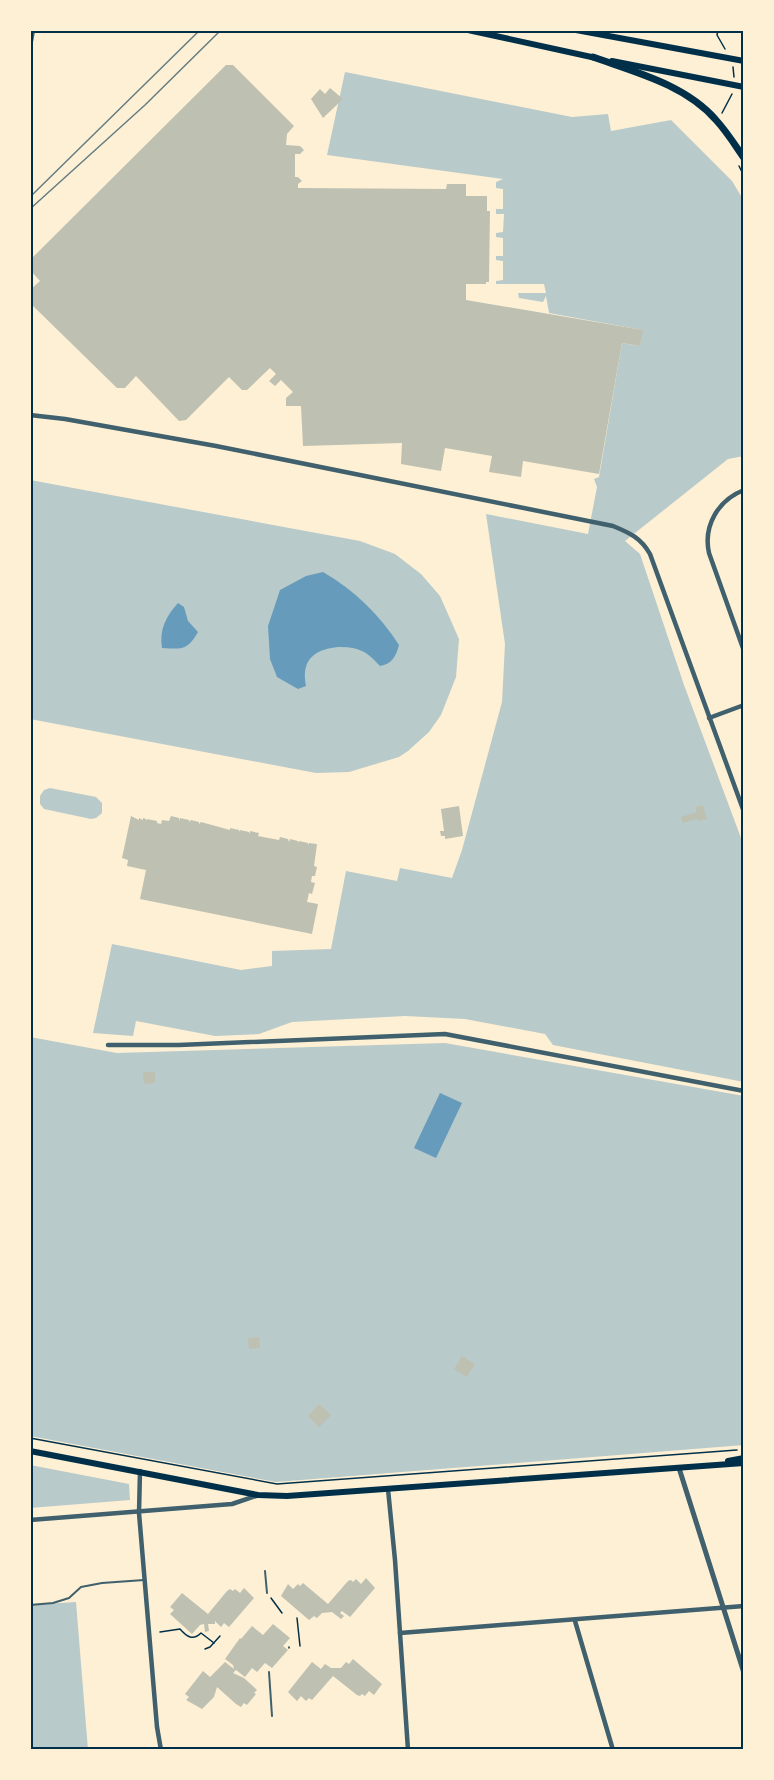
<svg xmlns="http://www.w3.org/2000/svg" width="774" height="1780" viewBox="0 0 774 1780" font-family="Poppins,sans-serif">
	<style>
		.green { fill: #b9caca }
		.water { fill: #669bbc }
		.building { fill: #bec0b2 }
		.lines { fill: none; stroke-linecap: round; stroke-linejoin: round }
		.path { stroke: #003049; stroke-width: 1.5 }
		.service { stroke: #3f606c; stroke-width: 2 }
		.minor { stroke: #3f606c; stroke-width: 4.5 }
		.tertiary { stroke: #3f606c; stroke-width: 5 }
		.secondary { stroke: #003049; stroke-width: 6 }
		.primary { stroke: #003049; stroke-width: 7 }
		.tram { stroke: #657d81; stroke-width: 1.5 }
		.neatline { fill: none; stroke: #003049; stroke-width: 2 }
	</style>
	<rect width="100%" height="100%" fill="#fdf0d5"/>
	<g class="green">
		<polygon points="345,72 572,117 608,114 611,131 671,120 732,181 744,201 744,456 728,459 625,541 640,554 684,685 744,846 744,1082 553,1045 545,1034 465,1019 405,1016 292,1022 259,1034 215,1036 136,1021 133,1036 93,1033 112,944 241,970 272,966 272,951 331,949 346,871 397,881 400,868 452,878 462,850 502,702 505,644 486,514 588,534 597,487 594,479 599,477 622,343 640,346 642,330 549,313 546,296 543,302 519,298 518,293 546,293 544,284 496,284 496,281 503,280 503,261 496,260 496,256 503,256 503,238 496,237 496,233 503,232 504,214 496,214 496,209 503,209 503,189 496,188 496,182 503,179 327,155"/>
		<polygon points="30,480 360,541 395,554 421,574 440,596 459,639 456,677 441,715 429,732 408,751 399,757 349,772 316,773 30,719"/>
		<polygon points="50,788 96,797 102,803 102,813 96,818 91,819 44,809 40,804 40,796 44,790"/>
		<polygon points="30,1037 117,1053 445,1043 744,1096 744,1445 276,1482 30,1436"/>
		<polygon points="30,1465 129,1484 130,1500 30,1508"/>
		<polygon points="76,1602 88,1750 30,1750 30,1605"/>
	</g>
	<g class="water">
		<path d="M323 572C354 590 380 615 399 645 396 656 392 664 380 666 375 661 369 654 362 651 346 643 311 646 306 667 304 673 305 680 306 686L298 689 277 677 270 659 268 626 280 590 306 576Z"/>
		<path d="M178 603 184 607 188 621 198 632C187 651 182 649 162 648 159 630 166 616 178 603Z"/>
		<polygon points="440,1093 462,1103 436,1158 414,1148"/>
	</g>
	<g class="building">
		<polygon points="226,65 233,65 294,126 287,134 286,145 300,146 304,150 300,154 295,154 295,177 298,177 302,181 298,184 298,188 446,189 447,184 466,184 466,196 487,196 487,211 490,211 489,282 486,282 486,284 466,284 466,300 643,330 640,346 622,343 599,474 523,461 521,477 489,472 492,456 445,448 441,471 401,464 402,443 303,446 301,406 286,406 286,398 293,392 281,380 275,386 269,381 276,374 270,368 247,390 242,390 229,377 186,420 179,421 136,376 125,388 117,388 30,303 30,290 40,281 30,270 30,260"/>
		<polygon points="330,88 343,99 323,118 311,99 320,89 325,94"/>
		<polygon points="703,805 707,819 700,821 696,819 683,823 681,817 697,812 695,807"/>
		<polygon points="459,806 463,836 445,839 445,836 441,836 440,831 444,831 441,809"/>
		<polygon points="131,816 139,820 139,818 143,820 143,818 146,819 146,821 147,819 157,821 157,823 161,824 162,820 169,821 171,816 179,818 180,821 180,818 189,820 189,822 191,820 199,822 199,824 201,822 230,830 230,828 239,830 240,832 240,830 249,832 250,834 250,831 259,833 258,836 279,840 280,837 288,839 289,842 290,839 298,841 298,843 299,841 308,843 309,845 309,843 317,844 314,866 317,867 315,876 312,876 311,882 315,883 312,894 309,893 307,902 318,904 312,934 140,899 146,870 127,866 128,860 122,858"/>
		<polygon points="143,1072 155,1072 155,1083 144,1084"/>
		<polygon points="259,1337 260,1348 249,1349 248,1338"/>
		<polygon points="462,1356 475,1364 467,1377 454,1369"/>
		<polygon points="319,1404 331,1415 319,1427 308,1416"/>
		<polygon points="366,1578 375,1588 350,1617 342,1611 340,1613 344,1616 341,1619 332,1612 322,1613 317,1618 314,1616 309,1620 281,1596 288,1584 293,1589 298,1584 300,1586 303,1583 328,1604 348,1581 351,1580 353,1582 356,1579 361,1584"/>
		<polygon points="244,1588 254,1598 229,1627 224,1623 221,1627 215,1621 215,1624 208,1624 209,1631 205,1632 204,1624 200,1625 192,1634 170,1614 174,1610 170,1607 182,1593 208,1614 227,1591 230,1589 233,1591 235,1589 240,1593"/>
		<polygon points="273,1624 290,1638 283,1646 288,1650 272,1668 265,1663 257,1672 252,1668 245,1677 236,1670 233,1673 244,1678 257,1690 254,1693 256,1694 247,1705 244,1703 241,1707 236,1704 217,1687 214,1697 202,1709 186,1700 189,1697 185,1694 203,1671 210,1677 225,1662 234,1669 233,1665 225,1659 240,1638 241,1639 252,1626 263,1635"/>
		<polygon points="353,1659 382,1684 374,1695 369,1691 365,1696 362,1694 360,1696 357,1695 333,1676 312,1700 309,1698 306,1701 301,1696 297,1701 288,1692 312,1662 321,1669 325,1664 331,1668 341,1668 346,1662 349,1664"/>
	</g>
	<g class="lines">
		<g class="path">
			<polyline points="718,30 717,35 725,49"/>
			<polyline points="733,67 734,77"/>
			<polyline points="722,113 732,94"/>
			<polyline points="739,166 744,176"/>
			<polyline points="30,1438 277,1484 737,1450"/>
			<polyline points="271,1598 282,1613"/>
			<polyline points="297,1618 300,1646"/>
			<path d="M160 1632 180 1629C187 1637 193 1641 201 1633L214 1643"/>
			<polyline points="289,1647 289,1648"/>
			<polyline points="205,1649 210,1647 220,1636"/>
		</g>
		<g class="service">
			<polyline points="265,1571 267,1593"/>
			<polyline points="30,1605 53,1603 69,1598 81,1587 102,1583 144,1580"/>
			<polyline points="269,1672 272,1716"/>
		</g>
		<g class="minor">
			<polyline points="30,46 33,30"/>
			<path d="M30 415 65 419 216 446 613 526C630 533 641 538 650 554L744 812"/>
			<path d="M744 490C718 500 703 526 709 553L744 651"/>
			<polyline points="709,718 744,705"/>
			<polyline points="108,1045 179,1045 445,1034 744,1091"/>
			<polyline points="140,1471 139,1513 157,1727 161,1750"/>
			<polyline points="388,1489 395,1560 408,1750"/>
			<polyline points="30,1520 232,1504 256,1496"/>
			<polyline points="575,1621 613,1750"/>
			<polyline points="400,1633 744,1606"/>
		</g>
		<polyline class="tertiary" points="679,1468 744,1673"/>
		<g class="secondary">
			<polyline points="468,30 596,58"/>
			<polyline points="576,30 744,61"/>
			<polyline points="612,61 744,87"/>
			<polyline points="30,1451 258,1495 287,1496 744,1463"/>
			<polyline points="728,1461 744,1458"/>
		</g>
		<path class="primary" d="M593 57C635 72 686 85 716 120 727 132 735 145 744 158"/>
		<g class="tram">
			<polyline points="30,197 200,30"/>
			<polyline points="30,209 145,105 221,30"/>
		</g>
	</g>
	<rect width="774" height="1780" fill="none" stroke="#fdf0d5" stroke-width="63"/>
	<rect x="32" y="32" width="710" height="1716" class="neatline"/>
</svg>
